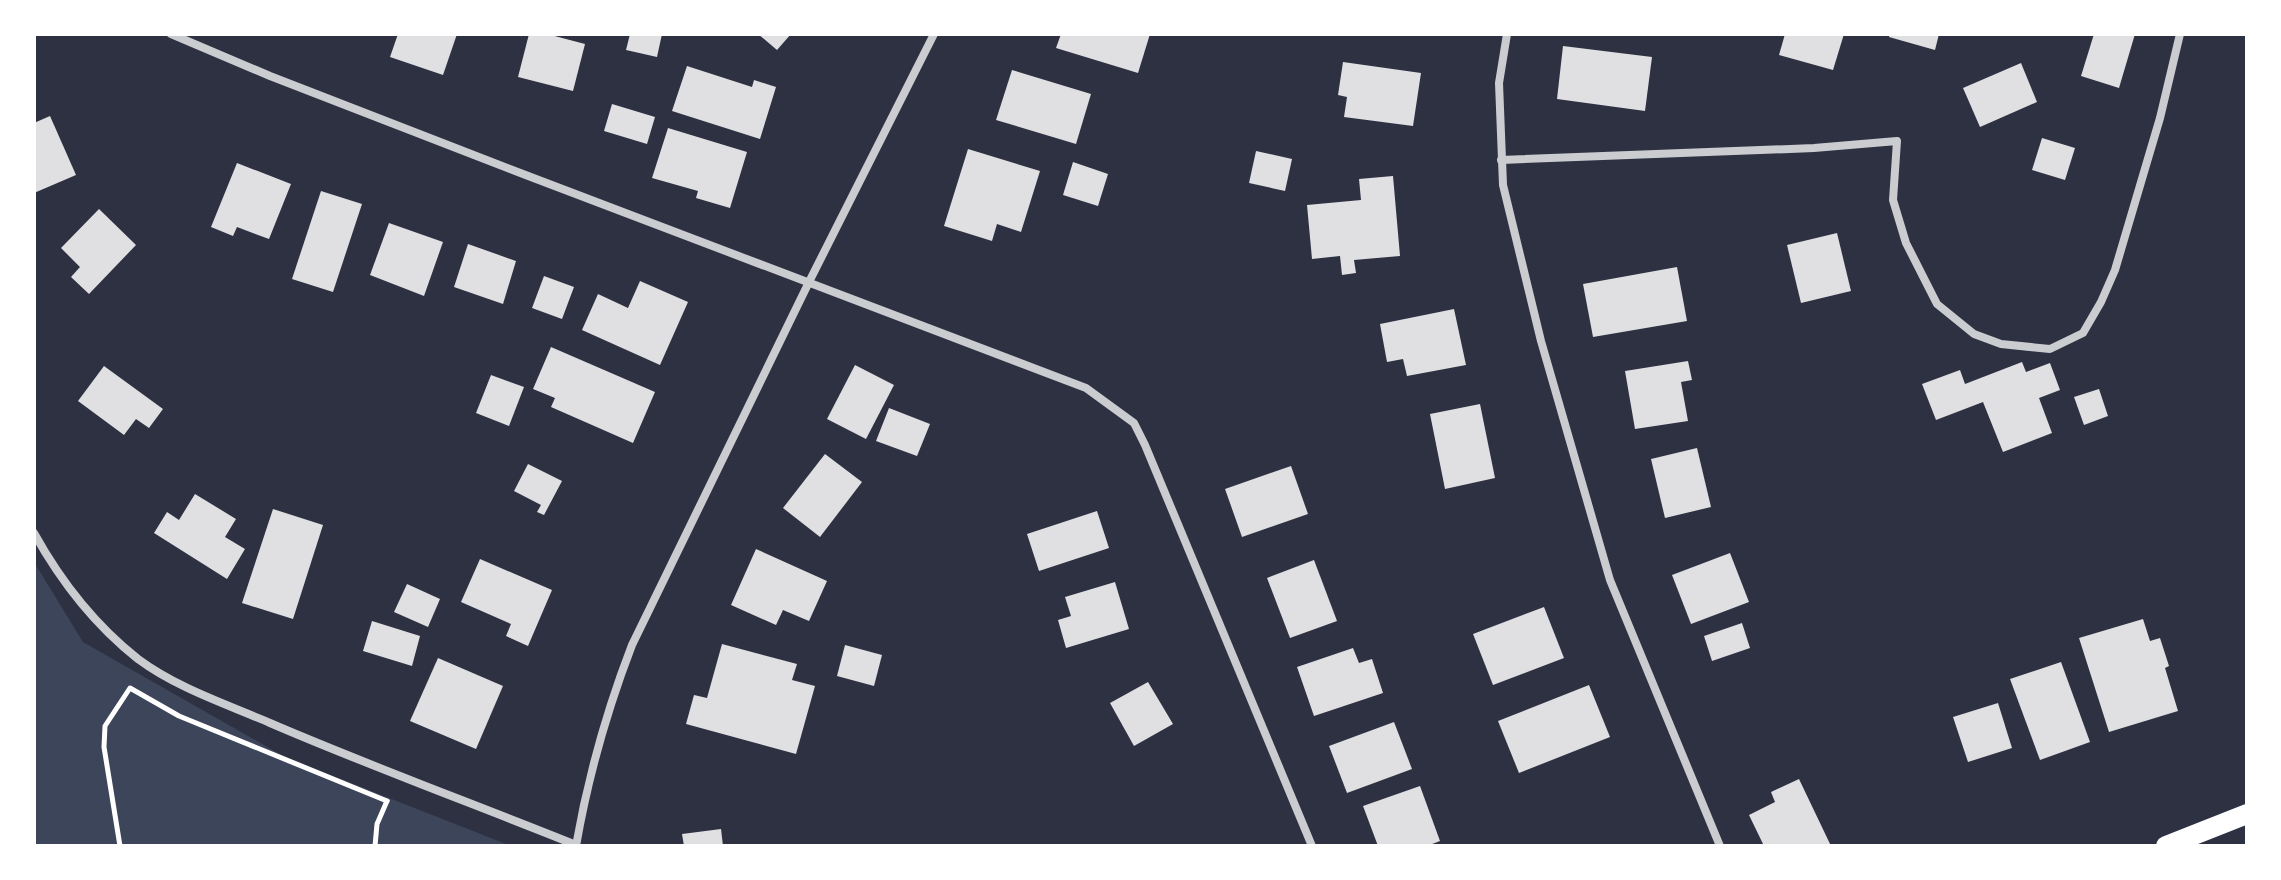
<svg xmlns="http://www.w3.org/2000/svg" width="2281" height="880" viewBox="0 0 2281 880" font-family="Inter,sans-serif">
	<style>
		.green { fill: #3c4559 }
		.building { fill: #e0e0e3 }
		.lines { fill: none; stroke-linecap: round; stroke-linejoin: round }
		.path { stroke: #fff; stroke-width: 5 }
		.minor { stroke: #caccd0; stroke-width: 8 }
		.primary { stroke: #fff; stroke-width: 20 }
	</style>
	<rect width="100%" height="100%" fill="#2d3142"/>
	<polygon class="green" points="34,562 83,642 285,757 511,846 34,846"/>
	<g class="building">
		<polygon points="398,34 457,34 443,75 390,57"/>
		<polygon points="529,34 547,34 585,44 573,91 518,77"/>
		<polygon points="630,34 662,34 657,57 626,50"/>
		<polygon points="758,34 791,34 777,50"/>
		<polygon points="1061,34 1150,34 1138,73 1056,48"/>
		<polygon points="1785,34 1844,34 1833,70 1779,55"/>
		<polygon points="1890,34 1939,34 1935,50 1889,37"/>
		<polygon points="2094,34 2135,34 2119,88 2081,76"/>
		<polygon points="1563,46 1652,57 1645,111 1557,99"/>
		<polygon points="1343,62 1421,73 1413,126 1344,117 1347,97 1338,95"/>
		<polygon points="2021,63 2037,102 1980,127 1963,88"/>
		<polygon points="687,66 752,87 754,80 776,87 760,139 672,111"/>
		<polygon points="1012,70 1091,94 1076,144 996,120"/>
		<polygon points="612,104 655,117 647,144 604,131"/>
		<polygon points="50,116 76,175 34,193 34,123"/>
		<polygon points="668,128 747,152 730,208 696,198 698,191 652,178"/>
		<polygon points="2042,138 2075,148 2065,180 2032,170"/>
		<polygon points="968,149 1040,171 1021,232 997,224 992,241 944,226"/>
		<polygon points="1256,151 1292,159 1285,191 1249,183"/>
		<polygon points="1073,162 1108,174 1098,206 1063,195"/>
		<polygon points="237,163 291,184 269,239 237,227 233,236 211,227"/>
		<polygon points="1393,176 1400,256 1354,260 1356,273 1342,275 1340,256 1312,259 1307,205 1361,200 1359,179"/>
		<polygon points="321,191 362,204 333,292 292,279"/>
		<polygon points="99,209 136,245 89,294 71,277 80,267 61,248"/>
		<polygon points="389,223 443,242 424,296 370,275"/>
		<polygon points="1837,233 1851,291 1801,303 1787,245"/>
		<polygon points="468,244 516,261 503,304 454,287"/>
		<polygon points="1677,267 1687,321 1593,337 1583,284"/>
		<polygon points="544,276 574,287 562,319 532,308"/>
		<polygon points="640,281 688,302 660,365 582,330 598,294 628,308"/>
		<polygon points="1454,309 1466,365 1407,376 1403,359 1387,362 1380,324"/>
		<polygon points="551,347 655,392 633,443 551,407 555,398 533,389"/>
		<polygon points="1688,361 1692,380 1681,382 1688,421 1635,429 1625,371"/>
		<polygon points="2022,362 2026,372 2050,363 2060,390 2039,398 2052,433 2003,452 1983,402 1936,420 1922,384 1960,370 1965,384"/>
		<polygon points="855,365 894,385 866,439 827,419"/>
		<polygon points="104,366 163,409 149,428 136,419 124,435 78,401"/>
		<polygon points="491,375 524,387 509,426 476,413"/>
		<polygon points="2099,389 2108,416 2084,425 2074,397"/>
		<polygon points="1480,404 1495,478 1445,489 1430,414"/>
		<polygon points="889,408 930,424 917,456 876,441"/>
		<polygon points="1697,448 1711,507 1665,518 1651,459"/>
		<polygon points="825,454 862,482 820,537 783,508"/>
		<polygon points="528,464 562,481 544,515 537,512 541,505 514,491"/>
		<polygon points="1291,466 1308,514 1242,537 1225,489"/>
		<polygon points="195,494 236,519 225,537 245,549 227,579 154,533 167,512 179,520"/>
		<polygon points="273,509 323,525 293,619 242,603"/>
		<polygon points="1097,511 1109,548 1039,571 1027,534"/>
		<polygon points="756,549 827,581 809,621 783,610 776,625 731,605"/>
		<polygon points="1730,553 1749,602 1691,624 1672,575"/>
		<polygon points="480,559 552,590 528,646 506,636 511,624 461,602"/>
		<polygon points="1314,560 1337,621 1290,638 1267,578"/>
		<polygon points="1115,582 1129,629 1066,648 1058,620 1071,616 1065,597"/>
		<polygon points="407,584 440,599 428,627 394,612"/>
		<polygon points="1544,607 1564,658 1493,685 1473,634"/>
		<polygon points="2143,619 2150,641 2160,638 2169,666 2165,668 2178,711 2109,732 2079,638"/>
		<polygon points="372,621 420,636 412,666 363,651"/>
		<polygon points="1742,623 1750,648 1712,661 1704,636"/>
		<polygon points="722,644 797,664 792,680 815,686 796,754 686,724 694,695 707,698"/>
		<polygon points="845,645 882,655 874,686 837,676"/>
		<polygon points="1353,648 1359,663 1372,659 1383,693 1314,716 1297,667"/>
		<polygon points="438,658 503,686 476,749 410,721"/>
		<polygon points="2061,662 2090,742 2040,760 2010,679"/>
		<polygon points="1148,682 1173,724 1134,746 1110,703"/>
		<polygon points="1589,685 1610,737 1519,773 1498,721"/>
		<polygon points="1998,703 2012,748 1968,762 1953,717"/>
		<polygon points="1394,722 1412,769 1347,793 1329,746"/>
		<polygon points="1799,779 1831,846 1764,846 1749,815 1775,802 1771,792"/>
		<polygon points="1420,786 1440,841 1427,846 1378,846 1363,806"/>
		<polygon points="721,829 723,846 684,846 682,834"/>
	</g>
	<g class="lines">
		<g class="path">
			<polyline points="120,846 104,747 105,726 130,688 179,716 387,801"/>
			<polyline points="375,846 377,824 387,801"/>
		</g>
		<g class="minor">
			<polyline points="171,34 270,76 523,174 1086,388 1134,423 1145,445 1312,846"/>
			<polyline points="1507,34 1499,83 1503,185 1541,341 1610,580 1720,846"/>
			<polyline points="1501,160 1814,148 1897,141 1893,200 1906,243 1937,304 1974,334 2001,344 2050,349 2083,333 2101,302 2115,270 2160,118 2180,34"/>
			<path d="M34 533C60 580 95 625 138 659 177 688 226 704 270 723 370 766 474 804 576 845"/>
			<path d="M576 846C588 777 607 710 632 645L809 282 934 34"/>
		</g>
		<polyline class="primary" points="2166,846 2247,814"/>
	</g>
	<rect width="2281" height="880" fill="none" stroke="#ffffff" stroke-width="72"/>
</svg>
